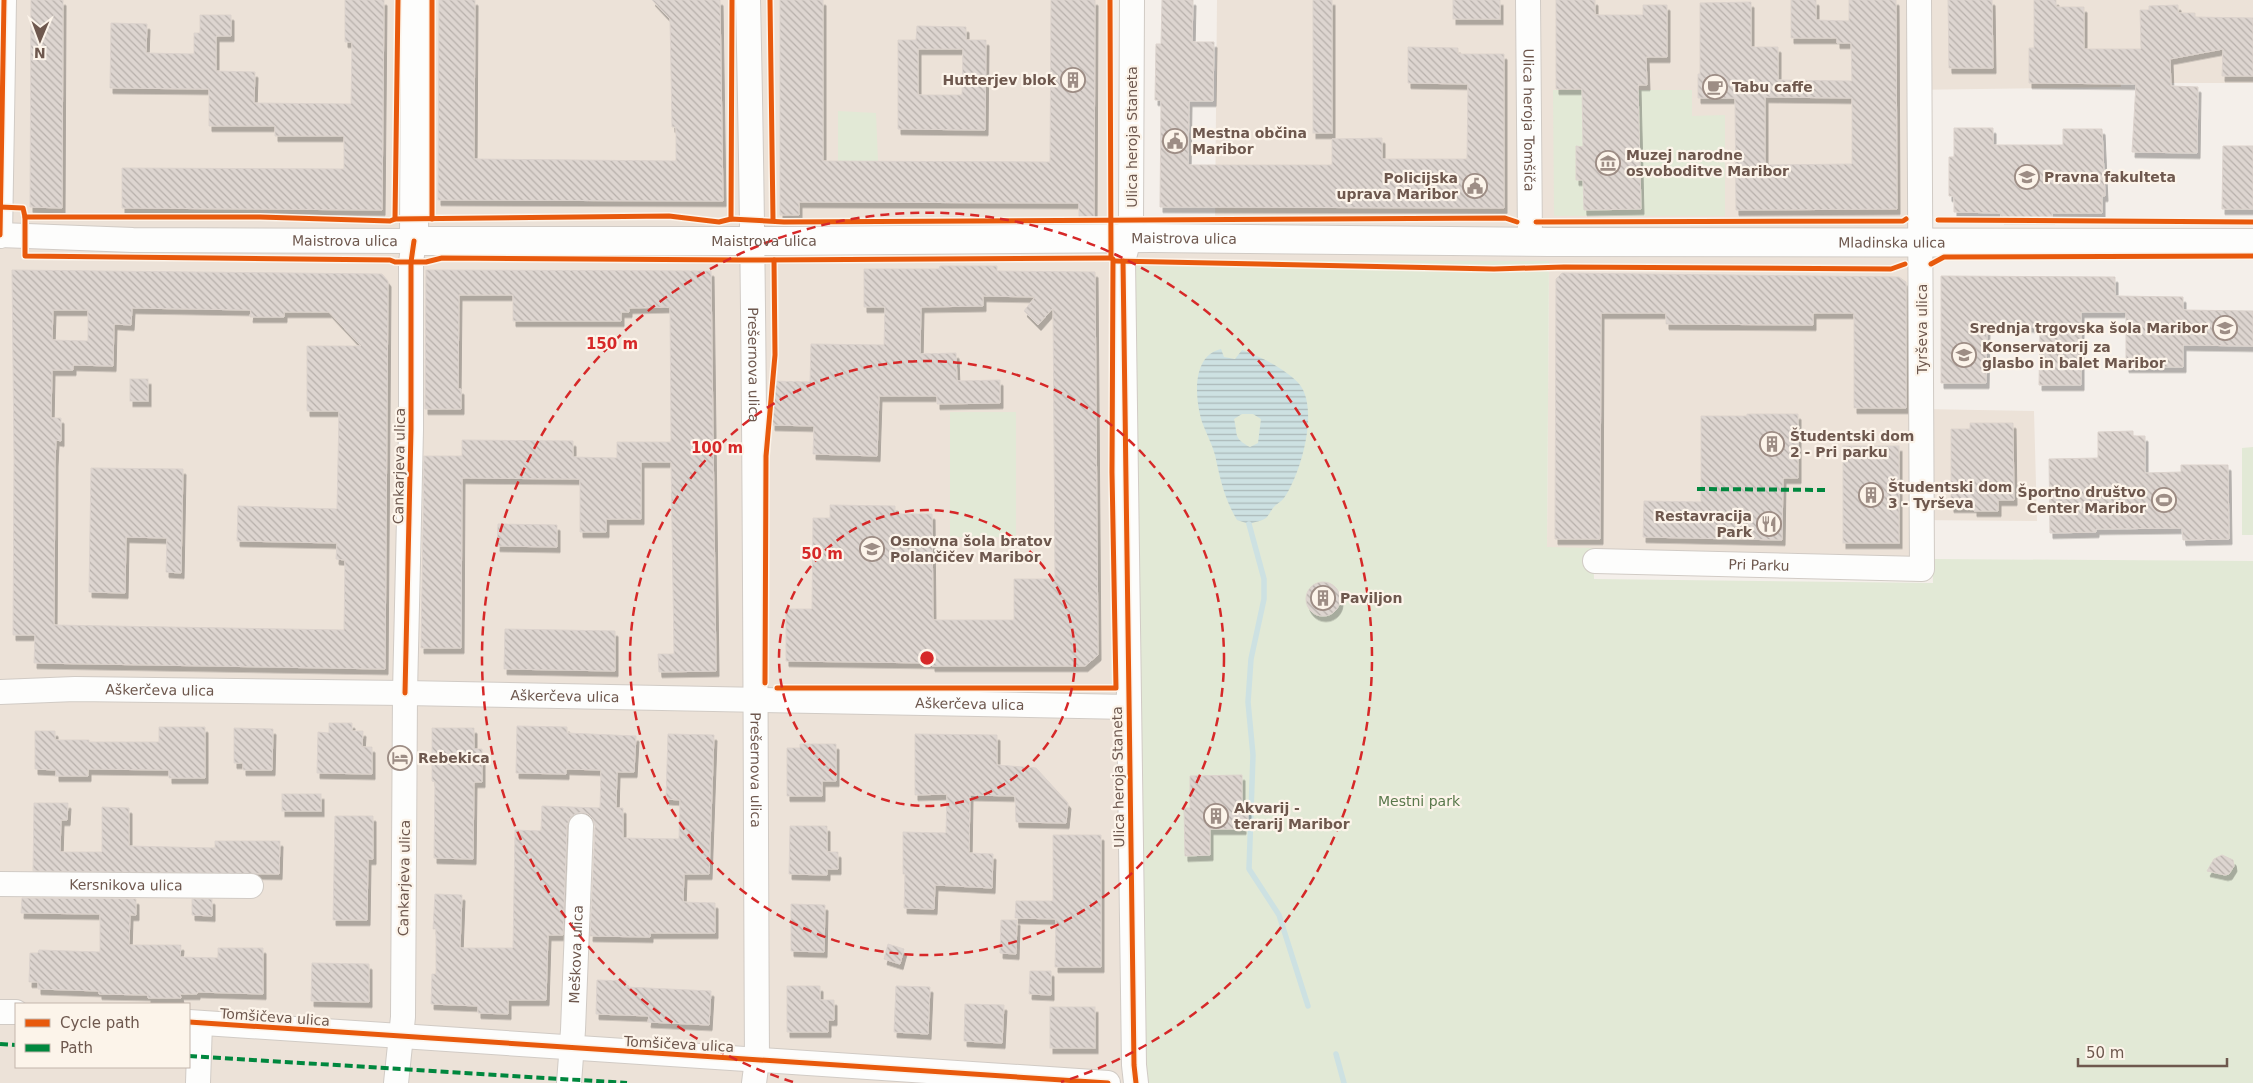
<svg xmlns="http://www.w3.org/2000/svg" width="2253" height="1083" viewBox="0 0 2253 1083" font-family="'DejaVu Sans',sans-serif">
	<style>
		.residential { fill: #ece2d8; fill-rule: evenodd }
		.green { fill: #e2e9d6 }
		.water { fill: url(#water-rules); fill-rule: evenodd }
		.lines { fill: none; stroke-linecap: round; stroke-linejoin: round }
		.stream { stroke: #cde1e2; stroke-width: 5.5 }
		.building { fill: url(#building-back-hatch); stroke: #dcd3cd; fill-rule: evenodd; filter: url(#shadow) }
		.minor-casing { stroke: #d1cbc5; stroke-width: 26 }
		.tertiary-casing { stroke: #d1cbc5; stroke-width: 30 }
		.minor { stroke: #fdfdfc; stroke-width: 24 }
		.tertiary { stroke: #fdfdfc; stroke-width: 28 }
		.quiet { stroke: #00873e; stroke-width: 4; stroke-dasharray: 8 4; stroke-linecap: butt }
		.cycleway-casing { stroke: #fcf4ea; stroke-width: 8 }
		.cycleway { stroke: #e8590c; stroke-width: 5 }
		.ring { fill: none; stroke: #d62828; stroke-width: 2.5; stroke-dasharray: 9 6 }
		.labels { text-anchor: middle; stroke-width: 4.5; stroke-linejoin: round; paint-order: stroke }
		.poi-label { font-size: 14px; font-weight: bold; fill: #6e584e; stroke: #fcf4ea; text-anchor: start }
		.street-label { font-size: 14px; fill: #6e584e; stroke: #fcf4ea }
		.park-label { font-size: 14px; fill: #59784b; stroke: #fcf4ea }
		.centre { fill: #d62828; stroke: #fcf4ea; stroke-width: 2.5 }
		.ring-label { font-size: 15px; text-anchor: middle; font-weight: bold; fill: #d62828; stroke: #fcf4ea; stroke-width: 4.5; stroke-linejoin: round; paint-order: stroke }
	</style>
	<defs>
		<pattern id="water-rules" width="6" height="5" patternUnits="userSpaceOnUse" patternTransform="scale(1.25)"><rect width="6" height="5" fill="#cde1e2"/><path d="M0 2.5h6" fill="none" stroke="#abb9b9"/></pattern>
		<pattern id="building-back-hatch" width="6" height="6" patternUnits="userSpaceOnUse" patternTransform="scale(1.25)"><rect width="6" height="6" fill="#ddd5d0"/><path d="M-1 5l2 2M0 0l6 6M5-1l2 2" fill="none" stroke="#b7b0ab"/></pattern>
		<filter id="shadow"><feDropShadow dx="3" dy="5.5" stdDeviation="0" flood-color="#0004"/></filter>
	</defs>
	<rect width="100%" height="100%" fill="#f4efea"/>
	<path class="residential" d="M0 0H1110L1114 222H1215L1217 0H2253V83H2121V87L1908 90 1922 409 2034 411 2037 521 1912 520 1911 557 1547 548 1549 261 1140 1083H0ZM16 1004H189V1067H16Z"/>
	<g class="green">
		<polygon points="1553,90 1692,90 1692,116 1725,115 1725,216 1554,216"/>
		<polygon points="838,111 876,113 878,161 838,161"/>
		<polygon points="1135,260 1549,261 1547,547 1593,548 1594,579 1933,583 1932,559 2253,561 2253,1083 1140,1083"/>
		<rect x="950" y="412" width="66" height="125"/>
		<polygon points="2253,447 2253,535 2242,535 2242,448"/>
	</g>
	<path class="water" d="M1221 349 1224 357 1235 359 1242 350C1258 355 1289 371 1300 385 1319 410 1301 474 1284 498 1281 502 1276 504 1273 508 1271 511 1269 515 1266 518 1262 521 1254 522 1249 524L1237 520C1224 498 1220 478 1215 455 1212 444 1206 433 1202 422 1195 399 1191 356 1221 349ZM1242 414H1253L1261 419 1258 443 1250 447C1233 438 1238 435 1234 419Z"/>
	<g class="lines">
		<g class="stream">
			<polyline points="1249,524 1264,579 1264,599 1251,659 1248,702 1253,755 1249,869 1279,915 1308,1006"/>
			<polyline points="1336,1054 1344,1083"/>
		</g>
	</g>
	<g class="building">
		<polygon points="31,0 63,0 62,208 30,207"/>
		<polygon points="345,0 384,0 382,210 122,208 122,168 344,169 344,136 275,136 275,126 209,126 209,89 110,88 111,23 147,24 146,53 194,54 194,33 200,33 200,15 231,15 231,36 216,36 216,71 255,72 254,103 351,104 352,42 345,42"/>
		<polygon points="439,0 475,0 474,159 676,161 676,127 672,127 670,19 652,0 720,0 723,201 438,200"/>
		<polygon points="780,0 823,0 823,161 1050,162 1051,0 1095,0 1094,217 1079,217 1079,203 799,202 799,215 780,215"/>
		<polygon points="1162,0 1193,0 1192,42 1214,42 1213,101 1189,101 1188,165 1332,165 1332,139 1382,138 1382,159 1467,159 1468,84 1408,83 1408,47 1458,48 1458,54 1504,54 1504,208 1160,207 1161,100 1155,100 1156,44 1161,44"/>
		<rect x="1313" y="0" width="19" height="133"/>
		<rect x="1453" y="0" width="47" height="19"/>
		<polygon points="1556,0 1595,0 1595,15 1643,15 1643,5 1667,5 1667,57 1646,57 1647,85 1638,85 1641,209 1584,210 1583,180 1576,180 1576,146 1583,147 1582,89 1556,89"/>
		<path d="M1791 0H1816V20L1849 21V0H1896L1897 209 1736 210 1735 98H1698V74H1700V3L1751 2V47H1778V80L1852 81 1851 43H1837V38H1791ZM1765 97 1852 98V164L1765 165Z"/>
		<polygon points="1948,0 1992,0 1993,68 1949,68"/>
		<polygon points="2034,0 2056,0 2056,7 2084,7 2084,49 2141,49 2140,10 2149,10 2149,6 2178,5 2178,13 2195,13 2195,17 2253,18 2253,76 2222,76 2223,49 2170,59 2171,86 2198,87 2197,153 2132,152 2136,84 2029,83 2029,48 2034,48"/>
		<path d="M917 26 966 27V40H986L985 130 898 129V40H916ZM918 49H963L962 95H918Z"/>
		<polygon points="1954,128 1993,128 1993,145 2063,145 2063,129 2102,129 2105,196 2102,196 2102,213 2052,213 2052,218 2001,218 2001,213 1954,212 1954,196 1949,196 1949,157 1954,157"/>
		<polygon points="2223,146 2253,146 2253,209 2222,209"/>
		<polygon points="940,266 997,266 997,271 1095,272 1098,655 1085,666 932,666 932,663 786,661 786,609 812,609 813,518 830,518 830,505 895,506 895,514 932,514 933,620 1014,620 1014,579 1055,579 1053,308 1038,325 1024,311 1035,297 983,296 983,306 921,307 920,354 956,353 957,381 1000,380 1000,403 937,404 937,396 879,396 877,456 813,454 814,426 772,425 773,381 810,382 811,344 884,345 885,307 864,307 864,269 939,269"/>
		<path d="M12 270 382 274 388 281 385 669 34 663 35 635H13L14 460ZM132 308 251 310 250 317H284V312H329L361 346H307V411H339L337 509 238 506 237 541 337 543 336 559 345 560 344 630 54 625 55 461 56 440 61 441V418H51L52 370H73V365L113 366 114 324 131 325ZM53 310H88V341L52 340Z"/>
		<polygon points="426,270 711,271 716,671 659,672 658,654 674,654 671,462 641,462 641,519 606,519 606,532 580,532 580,479 462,478 461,648 421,648 424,456 462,456 462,440 573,441 573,457 617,458 617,442 671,442 670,307 629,308 629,312 621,312 621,321 513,321 513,295 459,295 458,389 461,389 461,409 425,409"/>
		<polygon points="1562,273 1899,277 1906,282 1906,408 1854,408 1854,313 1813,313 1813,325 1666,324 1666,313 1601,313 1600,539 1555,539 1556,279"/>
		<polygon points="1941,276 2115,277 2115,296 2183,297 2183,310 2253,311 2253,346 2183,345 2183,367 2126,367 2126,312 2081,312 2081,385 2039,385 2040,327 1987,326 1986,383 1941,383"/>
		<rect x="130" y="379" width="18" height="22"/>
		<polygon points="1747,414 1798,414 1798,478 1783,478 1782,540 1643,537 1644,501 1701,502 1701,416 1747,416"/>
		<polygon points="1970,423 2013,423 2014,500 1998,500 1998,511 1974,511 1974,507 1951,507 1951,429 1970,429"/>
		<polygon points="2133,431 2133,436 2145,436 2145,473 2181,472 2181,465 2228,465 2229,539 2183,540 2182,528 2096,529 2096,532 2050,533 2049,459 2098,458 2098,432"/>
		<rect x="1843" y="446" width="56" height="97"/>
		<polygon points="91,468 183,469 181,573 166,572 167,538 126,537 125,593 89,592"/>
		<polygon points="498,524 557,525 557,547 497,546"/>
		<circle cx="1323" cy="599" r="17"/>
		<polygon points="505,629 615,631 615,671 504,669"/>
		<polygon points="329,723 352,723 352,731 363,731 362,747 372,747 372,774 317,773 318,732 329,733"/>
		<polygon points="517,726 567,727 567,733 636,736 634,772 617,772 616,808 623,808 623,838 679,839 680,800 666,799 668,734 714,735 709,874 684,874 683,902 715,903 715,933 650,933 650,937 590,936 595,826 593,819 588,814 582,812 575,814 570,818 567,825 563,935 548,935 546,1000 508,1000 508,1014 478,1013 478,1006 431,1004 432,974 436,974 436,929 433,929 435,894 462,895 460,948 513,948 515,830 541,831 542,806 600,808 601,770 566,769 566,774 516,773"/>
		<polygon points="159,727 205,727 205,778 169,778 169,770 88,769 88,776 56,776 56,770 35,769 35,731 55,731 55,740 89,740 89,742 159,742"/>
		<polygon points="234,728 273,729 272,770 243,770 243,763 234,763"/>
		<polygon points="432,728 474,728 474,749 482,749 482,782 474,782 473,859 434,858 435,782 432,781"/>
		<polygon points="915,734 997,735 997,765 1036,768 1068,803 1066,823 1016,822 1015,796 970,795 969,853 993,854 992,888 935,885 934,909 904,908 905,874 903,874 903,832 946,833 947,794 915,795"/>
		<polygon points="800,744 836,744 836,781 822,781 822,796 787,796 787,748 800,748"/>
		<polygon points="1242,775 1242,806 1248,806 1248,823 1243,823 1243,829 1210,829 1210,855 1185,856 1184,808 1190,808 1190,776"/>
		<rect x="282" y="794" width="39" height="17"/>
		<polygon points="34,803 68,803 67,820 61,820 60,852 102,852 102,807 129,808 129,846 215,848 215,841 280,841 279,874 33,871"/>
		<polygon points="335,816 373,816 373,859 368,859 367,920 333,920"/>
		<polygon points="790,826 827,826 827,852 838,852 838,869 827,869 827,875 789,874"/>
		<polygon points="1053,835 1101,835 1101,967 1055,967 1056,919 1015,918 1016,901 1053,901"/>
		<polygon points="2222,855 2233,860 2234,866 2229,874 2225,875 2207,871 2214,859"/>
		<polygon points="22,898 136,899 136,915 130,915 129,945 181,945 180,957 218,958 218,948 263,948 263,994 197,992 197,994 180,994 181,998 148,998 148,995 99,994 99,991 38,989 38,982 29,982 30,953 38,953 39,950 100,952 100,914 21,913"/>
		<polygon points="192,899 212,899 212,916 192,915"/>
		<polygon points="791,904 825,905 824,952 791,951"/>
		<polygon points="1001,920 1017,920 1016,954 1000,953"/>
		<polygon points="888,944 904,949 900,964 884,959"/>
		<polygon points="312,963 369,964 369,1002 311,1001"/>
		<polygon points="1030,971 1051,971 1051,995 1029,994"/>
		<polygon points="597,980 626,981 626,987 711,991 709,1025 648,1022 649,1016 596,1014"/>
		<polygon points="787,986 820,986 820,1000 834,1000 834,1020 828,1020 828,1032 787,1032"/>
		<polygon points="896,986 930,987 928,1034 894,1032"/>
		<polygon points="965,1004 1004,1005 1002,1043 964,1041"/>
		<rect x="1050" y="1007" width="45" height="41"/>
	</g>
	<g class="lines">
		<defs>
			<g id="minor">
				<path id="s1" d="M748 0C756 353 755 707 757 1060L754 1083"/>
				<polyline points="1132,0 1131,220 1129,239 1123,261 1134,1065 1136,1083"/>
				<path id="s2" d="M1528 0 1530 241"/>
				<path id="s3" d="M0 235 133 240 414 241 411 262V430L405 693 403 1017 396 1083"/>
				<polyline points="0,236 4,0"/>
				<path id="s4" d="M1595 561 1922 569 1919 0"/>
				<path id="s5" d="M0 692 75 689 405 693 1129 707"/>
				<path id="s6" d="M0 884 251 886"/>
				<polyline points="0,1012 16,1012"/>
				<polyline points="189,1022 1108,1083"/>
				<polyline points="198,1083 200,1023"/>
				<path id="s7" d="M569 1083 573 1030 581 826"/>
			</g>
			<g id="tertiary">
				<path id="s8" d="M415 0 414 241H784L1152 238 1550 242 2253 243"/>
			</g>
		</defs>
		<use href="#minor" class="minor-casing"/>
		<use href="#tertiary" class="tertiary-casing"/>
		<use href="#minor" class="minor"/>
		<use href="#tertiary" class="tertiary"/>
		<g class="quiet">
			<polyline points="1697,489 1826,490"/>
			<polyline points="0,1044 16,1045"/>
			<polyline points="189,1056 627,1083"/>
		</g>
		<defs>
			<g id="cycleway">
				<polyline points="770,0 773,219"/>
				<polyline points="0,207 23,208 25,217 25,256 390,260 395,262 426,262 442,258 741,260 1111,258"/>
				<polyline points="25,217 260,217 390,221 395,219 669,216 719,222 731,219 784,222 1505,218 1517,222"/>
				<polyline points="395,219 398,0"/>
				<polyline points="432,219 432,0"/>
				<polyline points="731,219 732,0"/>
				<polyline points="1938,220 2253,222"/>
				<polyline points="1536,222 1903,221 1906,219"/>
				<polyline points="0,235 4,0"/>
				<polyline points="1115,261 1494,269 1564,267 1891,269 1905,264"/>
				<polyline points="1123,261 1134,1065 1136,1083"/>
				<polyline points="1931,264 1944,257 2253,256"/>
				<polyline points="765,683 766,456 775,355 774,260"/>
				<polyline points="777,688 1116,688 1112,472 1113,259 1111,258 1110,0"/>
				<polyline points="405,693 411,430 411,262 414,241"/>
				<polyline points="189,1022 1108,1083"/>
			</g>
		</defs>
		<use href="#cycleway" class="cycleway-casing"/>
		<use href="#cycleway" class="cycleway"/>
	</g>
	<g class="ring">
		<circle cx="927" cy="658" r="148"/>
		<circle cx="927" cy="658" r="297"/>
		<path d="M793 1082A445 445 0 1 1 1061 1082"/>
	</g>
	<defs>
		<symbol id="building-ring" viewBox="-11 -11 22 22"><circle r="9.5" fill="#fcf4ea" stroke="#9d8d85" stroke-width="1.5"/><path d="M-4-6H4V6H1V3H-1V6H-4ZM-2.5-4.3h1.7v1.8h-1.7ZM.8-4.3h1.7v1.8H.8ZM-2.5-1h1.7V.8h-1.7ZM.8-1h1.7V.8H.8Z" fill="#9d8d85"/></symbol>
		<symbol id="cafe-ring" viewBox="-11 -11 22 22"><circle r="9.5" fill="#fcf4ea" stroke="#9d8d85" stroke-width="1.5"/><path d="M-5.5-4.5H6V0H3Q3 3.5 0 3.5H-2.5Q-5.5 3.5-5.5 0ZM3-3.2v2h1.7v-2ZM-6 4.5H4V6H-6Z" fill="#9d8d85"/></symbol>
		<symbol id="civic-ring" viewBox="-11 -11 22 22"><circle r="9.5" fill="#fcf4ea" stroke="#9d8d85" stroke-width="1.5"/><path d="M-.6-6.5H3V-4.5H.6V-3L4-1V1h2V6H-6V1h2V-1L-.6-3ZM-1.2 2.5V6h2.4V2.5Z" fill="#9d8d85"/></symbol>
		<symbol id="museum-ring" viewBox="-11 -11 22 22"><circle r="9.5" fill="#fcf4ea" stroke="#9d8d85" stroke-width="1.5"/><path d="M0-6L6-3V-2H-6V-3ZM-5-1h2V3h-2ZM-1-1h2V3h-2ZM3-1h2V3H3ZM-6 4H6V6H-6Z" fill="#9d8d85"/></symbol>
		<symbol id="university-ring" viewBox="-11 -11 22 22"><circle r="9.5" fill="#fcf4ea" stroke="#9d8d85" stroke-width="1.5"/><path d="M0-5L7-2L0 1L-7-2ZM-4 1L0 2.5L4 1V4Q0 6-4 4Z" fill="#9d8d85"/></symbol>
		<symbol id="school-ring" viewBox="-11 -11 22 22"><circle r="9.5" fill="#fcf4ea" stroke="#9d8d85" stroke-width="1.5"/><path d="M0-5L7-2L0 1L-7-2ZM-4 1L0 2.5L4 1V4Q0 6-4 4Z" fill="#9d8d85"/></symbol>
		<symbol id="stadium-ring" viewBox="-11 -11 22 22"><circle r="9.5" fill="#fcf4ea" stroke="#9d8d85" stroke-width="1.5"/><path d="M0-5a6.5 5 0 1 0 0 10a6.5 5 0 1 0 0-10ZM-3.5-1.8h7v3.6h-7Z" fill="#9d8d85"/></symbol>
		<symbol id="restaurant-ring" viewBox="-11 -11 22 22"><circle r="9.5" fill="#fcf4ea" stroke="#9d8d85" stroke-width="1.5"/><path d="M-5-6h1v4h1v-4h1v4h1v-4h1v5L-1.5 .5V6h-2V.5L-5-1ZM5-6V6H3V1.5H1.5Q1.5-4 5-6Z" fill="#9d8d85"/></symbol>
		<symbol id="hotel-ring" viewBox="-11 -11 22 22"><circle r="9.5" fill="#fcf4ea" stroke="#9d8d85" stroke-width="1.5"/><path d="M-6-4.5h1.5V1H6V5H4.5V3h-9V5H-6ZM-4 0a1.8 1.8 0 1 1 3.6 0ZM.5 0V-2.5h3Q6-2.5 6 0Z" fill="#9d8d85"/></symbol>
	</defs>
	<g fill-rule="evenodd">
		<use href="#building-ring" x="1059" y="66" width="28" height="28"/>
		<use href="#cafe-ring" x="1701" y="73" width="28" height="28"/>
		<use href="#civic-ring" x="1161" y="127" width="28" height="28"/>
		<use href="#museum-ring" x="1594" y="149" width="28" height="28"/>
		<use href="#university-ring" x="2013" y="163" width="28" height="28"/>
		<use href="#civic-ring" x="1461" y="172" width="28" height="28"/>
		<use href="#school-ring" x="2211" y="314" width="28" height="28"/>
		<use href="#school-ring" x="1950" y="341" width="28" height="28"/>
		<use href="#building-ring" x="1758" y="430" width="28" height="28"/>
		<use href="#building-ring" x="1857" y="481" width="28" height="28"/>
		<use href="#stadium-ring" x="2150" y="486" width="28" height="28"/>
		<use href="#restaurant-ring" x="1755" y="510" width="28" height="28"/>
		<use href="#school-ring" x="858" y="535" width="28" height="28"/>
		<use href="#building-ring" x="1309" y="584" width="28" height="28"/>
		<use href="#hotel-ring" x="386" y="744" width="28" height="28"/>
		<use href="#building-ring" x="1202" y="802" width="28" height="28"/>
	</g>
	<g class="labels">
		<g class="poi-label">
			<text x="1056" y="85" text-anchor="end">Hutterjev blok</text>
			<text x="1732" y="92">Tabu caffe</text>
			<text x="1192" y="138">Mestna občina<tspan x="1192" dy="16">Maribor</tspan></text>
			<text x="1626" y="160">Muzej narodne<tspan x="1626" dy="16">osvoboditve Maribor</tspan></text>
			<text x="2044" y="182">Pravna fakulteta</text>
			<text x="1458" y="183" text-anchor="end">Policijska<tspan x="1458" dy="16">uprava Maribor</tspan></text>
			<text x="2208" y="333" text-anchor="end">Srednja trgovska šola Maribor</text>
			<text x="1982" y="352">Konservatorij za<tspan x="1982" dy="16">glasbo in balet Maribor</tspan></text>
			<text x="1790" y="441">Študentski dom<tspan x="1790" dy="16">2 - Pri parku</tspan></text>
			<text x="1888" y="492">Študentski dom<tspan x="1888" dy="16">3 - Tyrševa</tspan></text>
			<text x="2146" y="497" text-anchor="end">Športno društvo<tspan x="2146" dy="16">Center Maribor</tspan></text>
			<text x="1752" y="521" text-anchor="end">Restavracija<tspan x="1752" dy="16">Park</tspan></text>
			<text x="890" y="546">Osnovna šola bratov<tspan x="890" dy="16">Polančičev Maribor</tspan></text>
			<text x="1340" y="603">Paviljon</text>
			<text x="418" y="763">Rebekica</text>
			<text x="1234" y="813">Akvarij -<tspan x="1234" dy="16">terarij Maribor</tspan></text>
		</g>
		<g class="street-label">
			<text dy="5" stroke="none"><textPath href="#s2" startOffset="120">Ulica heroja Tomšiča</textPath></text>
			<text transform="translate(1132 137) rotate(-90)" y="5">Ulica heroja Staneta</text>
			<text dy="5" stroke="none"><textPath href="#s8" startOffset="1011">Maistrova ulica</textPath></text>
			<text dy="5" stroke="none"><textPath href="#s3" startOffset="345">Maistrova ulica</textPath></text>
			<text dy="5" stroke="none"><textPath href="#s8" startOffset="591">Maistrova ulica</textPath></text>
			<text dy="5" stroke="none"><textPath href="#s8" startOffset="1719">Mladinska ulica</textPath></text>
			<text transform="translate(1922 329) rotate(-90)" y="5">Tyrševa ulica</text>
			<text dy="5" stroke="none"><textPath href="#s1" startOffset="365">Prešernova ulica</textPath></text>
			<text transform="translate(399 466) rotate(-89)" y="5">Cankarjeva ulica</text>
			<text dy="5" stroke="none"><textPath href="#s4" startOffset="164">Pri Parku</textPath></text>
			<text dy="5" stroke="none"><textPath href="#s5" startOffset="160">Aškerčeva ulica</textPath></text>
			<text dy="5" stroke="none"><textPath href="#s5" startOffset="565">Aškerčeva ulica</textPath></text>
			<text dy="5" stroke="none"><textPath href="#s5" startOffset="970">Aškerčeva ulica</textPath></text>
			<text dy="5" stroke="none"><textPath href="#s1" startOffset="770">Prešernova ulica</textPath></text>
			<text transform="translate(1118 777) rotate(-91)" y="5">Ulica heroja Staneta</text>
			<text transform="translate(404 878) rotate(-89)" y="5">Cankarjeva ulica</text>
			<text dy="5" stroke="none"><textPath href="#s6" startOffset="126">Kersnikova ulica</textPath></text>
			<text dy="5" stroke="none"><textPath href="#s7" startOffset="129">Meškova ulica</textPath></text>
			<text transform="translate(275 1017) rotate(4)" y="5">Tomšičeva ulica</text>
			<text transform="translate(679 1044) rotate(3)" y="5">Tomšičeva ulica</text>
		</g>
		<g class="park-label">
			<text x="1419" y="806">Mestni park</text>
		</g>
	</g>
	<circle cx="927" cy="658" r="8" class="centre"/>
	<g class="ring-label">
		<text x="612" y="349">150 m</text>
		<text x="717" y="453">100 m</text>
		<text x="822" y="559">50 m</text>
	</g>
	<rect x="15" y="1003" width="175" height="65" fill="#fcf4ea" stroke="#c3b6ac"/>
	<rect x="25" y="1019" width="25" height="8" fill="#e8590c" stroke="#c3b6ac"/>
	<text x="60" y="1028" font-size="15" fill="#6e584e">Cycle path</text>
	<rect x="25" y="1044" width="25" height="8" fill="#00873e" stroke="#c3b6ac"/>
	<text x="60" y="1053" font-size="15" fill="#6e584e">Path</text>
	<g transform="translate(40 40) rotate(181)" stroke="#fcf4ea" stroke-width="4" paint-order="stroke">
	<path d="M0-4L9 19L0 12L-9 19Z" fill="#6e584e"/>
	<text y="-8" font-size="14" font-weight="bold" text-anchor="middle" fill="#6e584e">N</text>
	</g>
	<path d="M2078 1058v8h149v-8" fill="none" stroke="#6e584e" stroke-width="2.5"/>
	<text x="2086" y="1058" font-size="15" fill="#6e584e" stroke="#fcf4ea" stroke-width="4" paint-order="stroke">50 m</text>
</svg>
